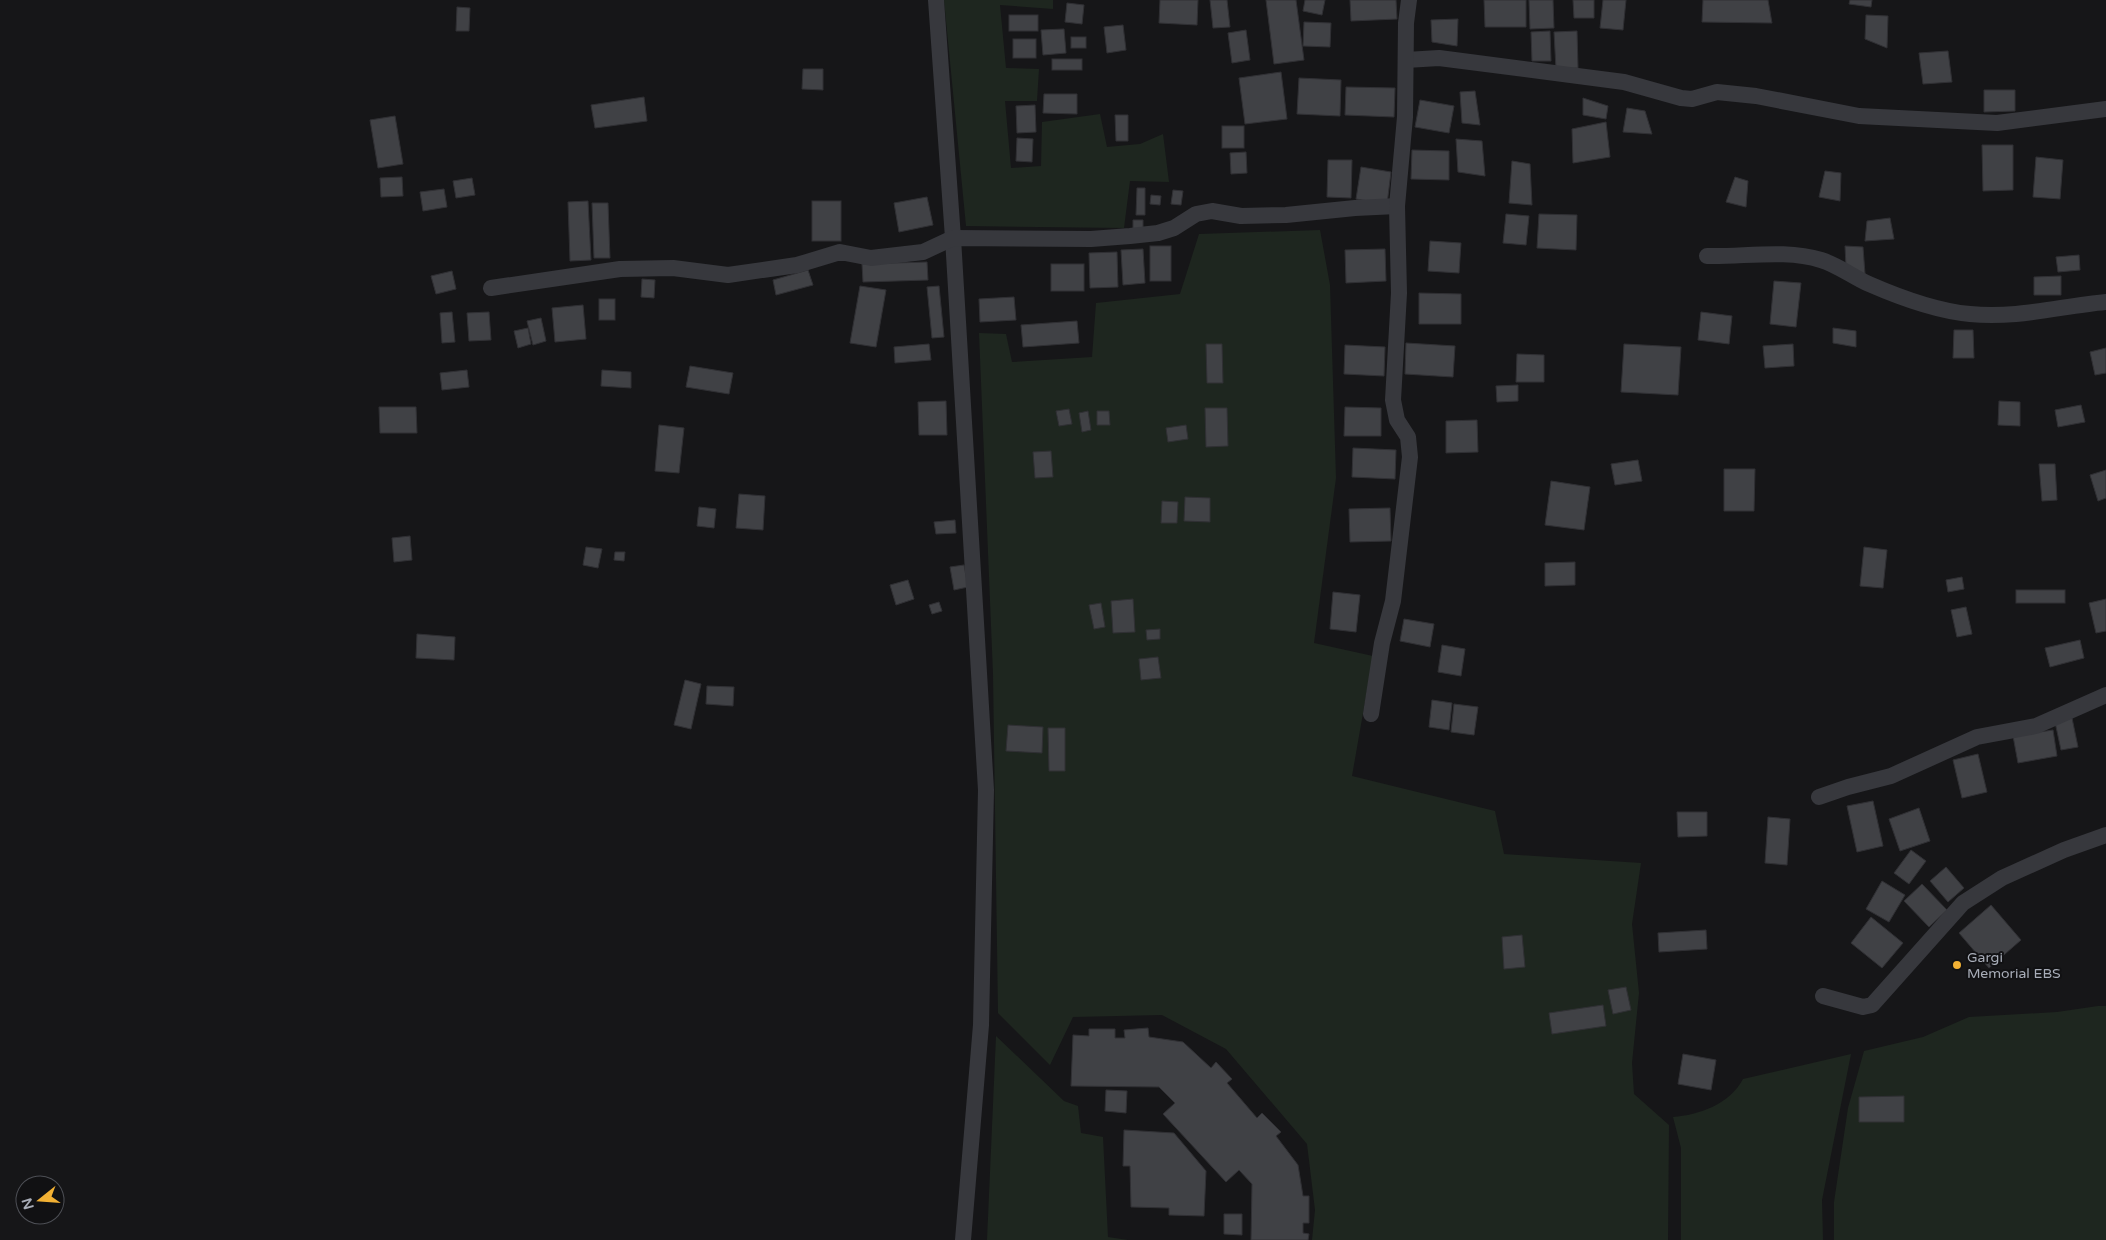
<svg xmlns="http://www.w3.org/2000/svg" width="2106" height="1240" viewBox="0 0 2106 1240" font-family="'Varela Round',sans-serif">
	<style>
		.green { fill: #1e261f; fill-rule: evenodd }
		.building { fill: #404145; stroke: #303034 }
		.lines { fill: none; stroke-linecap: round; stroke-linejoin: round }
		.street { stroke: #37383d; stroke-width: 16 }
		.poi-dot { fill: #f2b134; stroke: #111113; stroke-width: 2 }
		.labels { text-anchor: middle; stroke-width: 4; stroke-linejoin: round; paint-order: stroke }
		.poi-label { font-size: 14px; fill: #a8adb8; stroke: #111113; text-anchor: start }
	</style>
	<rect width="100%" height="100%" fill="#161618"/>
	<g class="green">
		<polygon points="944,0 1053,0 1053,9 1000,5 1006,68 1039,69 1037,101 1005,101 1011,168 1041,166 1042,122 1100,114 1107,147 1140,144 1163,134 1169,182 1130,181 1124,228 966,226"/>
		<path d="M1320 230 1330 285 1336 478 1314 643 1373 656 1352 776 1495 811 1504 854 1641 863 1632 924 1639 993 1632 1063 1634 1094 1669 1125 1668 1240H1312L1315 1210 1307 1144 1226 1049 1162 1015 1073 1017 1050 1065 998 1013 993 674 979 333 1006 334 1012 362 1092 357 1096 303 1180 294 1199 234ZM1206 344H1222L1223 383H1207ZM1205 408H1227L1228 446 1206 447ZM1069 409 1072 424 1059 426 1056 412ZM1088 411 1091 430 1082 432 1079 413ZM1097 411H1109V425H1097ZM1033 452 1052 477 1035 478ZM1185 497 1210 498V522L1184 521ZM1178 502 1177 523H1162ZM1133 599 1113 633 1111 601ZM1101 603 1105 627 1094 629 1089 605ZM1158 657 1161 678 1141 680 1139 659ZM1008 725 1043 727 1042 753 1006 751ZM1048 728H1065V771H1049Z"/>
		<polygon points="2098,1006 2106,1006 2106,1240 1834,1240 1834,1202 1848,1108 1864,1051 1923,1037 1969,1017 2057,1012"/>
		<polygon points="996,1036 1064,1101 1078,1106 1081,1133 1103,1137 1108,1237 1128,1240 987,1240"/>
		<path d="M1851 1054 1822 1200 1823 1240H1681V1148L1673 1117C1699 1115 1730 1104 1743 1079Z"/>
	</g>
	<g class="building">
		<polygon points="1160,0 1198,0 1197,25 1159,23"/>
		<polygon points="1210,0 1227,0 1230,27 1213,28"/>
		<polygon points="1266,0 1296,0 1304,60 1274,64"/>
		<polygon points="1305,0 1325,0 1322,15 1303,11"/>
		<polygon points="1350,0 1396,0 1397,19 1351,21"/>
		<polygon points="1484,0 1526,0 1526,27 1485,27"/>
		<polygon points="1529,0 1553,0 1554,28 1530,29"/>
		<polygon points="1573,0 1594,0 1594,18 1574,18"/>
		<polygon points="1603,0 1626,0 1623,30 1600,28"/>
		<polygon points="1703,0 1768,0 1772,23 1702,22"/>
		<polygon points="1850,0 1872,0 1871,7 1849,4"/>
		<polygon points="1067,3 1084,5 1082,24 1065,22"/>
		<polygon points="457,7 470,8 469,31 456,31"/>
		<rect x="1009" y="15" width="29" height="16"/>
		<polygon points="1866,15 1888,16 1887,48 1865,39"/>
		<polygon points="1458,19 1457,46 1432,42 1431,20"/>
		<polygon points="1304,22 1331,23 1330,47 1303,46"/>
		<polygon points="1123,25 1126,50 1107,53 1104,27"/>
		<polygon points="1064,29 1066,53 1043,55 1041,30"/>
		<polygon points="1246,30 1250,60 1232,63 1228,33"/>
		<polygon points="1550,31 1551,61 1532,61 1531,32"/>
		<polygon points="1577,31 1578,68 1556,69 1554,32"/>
		<rect x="1071" y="37" width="15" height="11"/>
		<rect x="1013" y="39" width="23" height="19"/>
		<polygon points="1948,51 1952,82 1923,84 1919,53"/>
		<rect x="1052" y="59" width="30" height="11"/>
		<polygon points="803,69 823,69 823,90 802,89"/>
		<polygon points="1281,72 1287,119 1245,124 1239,78"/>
		<polygon points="1299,78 1341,80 1340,116 1297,114"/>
		<polygon points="1346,87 1395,88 1394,117 1345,115"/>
		<polygon points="1984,90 2015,90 2015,111 1984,112"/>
		<polygon points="1475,91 1480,125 1462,123 1460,92"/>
		<polygon points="1044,94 1077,94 1077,114 1043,113"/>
		<polygon points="644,97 647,121 595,128 591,105"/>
		<polygon points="1583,98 1608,106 1606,119 1583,115"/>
		<polygon points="1420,100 1454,106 1449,133 1415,127"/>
		<polygon points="1035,105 1036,132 1017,133 1016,106"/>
		<polygon points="1627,108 1645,111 1652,134 1623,132"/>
		<polygon points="1115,115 1128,115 1128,141 1116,141"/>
		<polygon points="395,116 403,164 378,168 370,120"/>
		<polygon points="1606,122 1610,157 1573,163 1572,129"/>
		<rect x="1222" y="126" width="22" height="22"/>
		<polygon points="1017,138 1033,139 1032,162 1016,161"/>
		<polygon points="1456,139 1482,141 1485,176 1458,172"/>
		<polygon points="1982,145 2013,145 2013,190 1983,191"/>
		<polygon points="1412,150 1449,151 1449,180 1411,179"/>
		<polygon points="1246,152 1247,173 1231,174 1230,153"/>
		<polygon points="2036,157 2063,160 2060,199 2033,197"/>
		<polygon points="1328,160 1352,160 1351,198 1327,197"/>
		<polygon points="1512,161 1530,164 1532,205 1509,203"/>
		<polygon points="1361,167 1391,172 1387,204 1356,199"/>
		<polygon points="1825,171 1841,173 1840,201 1819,197"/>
		<polygon points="402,177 403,196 381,197 380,178"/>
		<polygon points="1735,177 1748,181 1746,207 1726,202"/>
		<polygon points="472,178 475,195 456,198 453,181"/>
		<polygon points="1137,188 1145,188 1145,215 1136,215"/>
		<polygon points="444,189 447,207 423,211 420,192"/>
		<polygon points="1173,190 1183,191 1181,205 1171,204"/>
		<polygon points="1151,195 1161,196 1160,205 1150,204"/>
		<polygon points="927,197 933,225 899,232 894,203"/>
		<polygon points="588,201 591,260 570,261 568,202"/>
		<rect x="812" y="201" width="29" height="40"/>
		<polygon points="592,203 608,203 610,258 594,258"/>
		<polygon points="1506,214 1529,216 1526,245 1503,243"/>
		<polygon points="1539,214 1577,215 1576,250 1537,248"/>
		<polygon points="1890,218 1894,239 1865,241 1867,221"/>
		<polygon points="1133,220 1143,220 1143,230 1133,231"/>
		<polygon points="1430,241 1461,243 1459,273 1428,271"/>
		<rect x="1150" y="246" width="21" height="35"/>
		<polygon points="1845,246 1863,247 1865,274 1846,267"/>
		<polygon points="1143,249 1145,283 1123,285 1121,250"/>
		<polygon points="1385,249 1386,281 1346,283 1345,250"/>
		<polygon points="1117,252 1118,287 1090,288 1089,253"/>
		<polygon points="2079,255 2080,270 2058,272 2056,257"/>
		<polygon points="927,262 928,280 863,282 862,264"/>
		<rect x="1051" y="264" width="33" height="27"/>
		<polygon points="808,270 813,285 776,295 773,280"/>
		<polygon points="452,271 456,289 436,294 431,276"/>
		<polygon points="2061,276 2061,295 2034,295 2034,277"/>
		<polygon points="642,279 655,280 654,298 641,297"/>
		<polygon points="1774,281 1801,283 1796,327 1770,324"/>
		<polygon points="860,286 886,290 876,347 850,343"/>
		<polygon points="939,286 944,337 932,338 927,287"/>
		<polygon points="1419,293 1461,294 1461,324 1419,324"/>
		<polygon points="1014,297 1016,320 980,322 979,299"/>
		<rect x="599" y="299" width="16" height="21"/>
		<polygon points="583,305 586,339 555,342 552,308"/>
		<polygon points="452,312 455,342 442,343 440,313"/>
		<polygon points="489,312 491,340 469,341 467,313"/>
		<polygon points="1701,312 1732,316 1729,344 1698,340"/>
		<polygon points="541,318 546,341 533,345 527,321"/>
		<polygon points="1077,321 1079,343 1023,347 1021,325"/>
		<polygon points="528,328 531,344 518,348 514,331"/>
		<polygon points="1833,328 1856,331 1856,347 1833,343"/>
		<polygon points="1954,330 1973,330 1974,358 1953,358"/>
		<polygon points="1406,343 1455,346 1453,377 1405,374"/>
		<polygon points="929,344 931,360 895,363 894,347"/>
		<polygon points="1206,344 1222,344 1223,383 1207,383"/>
		<polygon points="1624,344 1681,347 1678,395 1621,392"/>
		<polygon points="1793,344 1794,366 1765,368 1763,346"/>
		<polygon points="1345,345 1385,347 1384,376 1344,374"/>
		<polygon points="2106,348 2106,373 2095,375 2090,352"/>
		<polygon points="1517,354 1544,355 1544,382 1516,382"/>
		<polygon points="690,366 733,373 729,394 686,387"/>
		<polygon points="467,370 469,387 442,390 440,373"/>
		<polygon points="602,370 631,372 631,388 601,386"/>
		<polygon points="1518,385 1518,401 1497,402 1496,386"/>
		<polygon points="946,401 947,435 919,435 918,402"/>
		<polygon points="1999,401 2020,402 2020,426 1998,425"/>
		<polygon points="2081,405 2085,422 2058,427 2055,410"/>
		<polygon points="379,407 416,407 417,433 380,433"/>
		<polygon points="1345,407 1381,408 1381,436 1344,436"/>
		<polygon points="1205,408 1227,408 1228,446 1206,447"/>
		<polygon points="1069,409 1072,424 1059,426 1056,411"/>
		<polygon points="1088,411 1091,430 1082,432 1079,413"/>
		<polygon points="1097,411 1109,411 1110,425 1097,425"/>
		<polygon points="1477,420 1478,452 1446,453 1446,421"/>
		<polygon points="659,425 684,428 679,473 655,471"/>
		<polygon points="1186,425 1188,439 1168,442 1166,428"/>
		<polygon points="1353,448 1396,450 1395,479 1352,477"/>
		<polygon points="1051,451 1053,477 1035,478 1033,452"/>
		<polygon points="1638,460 1642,481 1615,485 1611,464"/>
		<polygon points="2039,464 2055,464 2057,500 2042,501"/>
		<polygon points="1724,469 1755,469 1754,511 1724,511"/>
		<polygon points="2106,470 2106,498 2098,501 2090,475"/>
		<polygon points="1551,481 1590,487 1584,530 1545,525"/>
		<polygon points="739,494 765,496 763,530 736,528"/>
		<polygon points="1185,497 1210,498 1210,522 1184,521"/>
		<polygon points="1162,501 1178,502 1177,523 1161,523"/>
		<polygon points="699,507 716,509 714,528 697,526"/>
		<polygon points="1390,508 1391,541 1350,542 1349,509"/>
		<polygon points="955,520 956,533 936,534 934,522"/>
		<polygon points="410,536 412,560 394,562 392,538"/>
		<polygon points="586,547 602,549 598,568 583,565"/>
		<polygon points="1864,547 1887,550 1883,588 1860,586"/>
		<polygon points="615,552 625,552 624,561 614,560"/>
		<polygon points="1575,562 1575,585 1545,586 1545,563"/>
		<polygon points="964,565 968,587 954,590 950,567"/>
		<polygon points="1962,577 1964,589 1948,592 1946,580"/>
		<polygon points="908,580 914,599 896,605 890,585"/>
		<rect x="2016" y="590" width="49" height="13"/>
		<polygon points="1333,592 1360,595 1356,632 1330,629"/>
		<polygon points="1133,599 1135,632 1113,633 1111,601"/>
		<polygon points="2106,599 2106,631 2096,633 2089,603"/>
		<polygon points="939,602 942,611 932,614 929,605"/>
		<polygon points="1101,603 1105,627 1094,629 1089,605"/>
		<polygon points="1966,607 1972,634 1957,637 1951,610"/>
		<polygon points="1404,619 1434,624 1430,647 1400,641"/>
		<polygon points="1160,629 1160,639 1147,640 1146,630"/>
		<polygon points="417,634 455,637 454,660 416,658"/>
		<polygon points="2080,640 2084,658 2050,667 2045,648"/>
		<polygon points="1442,645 1465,649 1461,676 1438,672"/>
		<polygon points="1158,657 1161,678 1141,680 1139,659"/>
		<polygon points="685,680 701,684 691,729 674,725"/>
		<polygon points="707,686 734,687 733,706 706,704"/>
		<polygon points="1432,700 1452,703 1449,730 1429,727"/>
		<polygon points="1454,704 1478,707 1474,735 1451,732"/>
		<polygon points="2072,718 2078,747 2061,750 2055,722"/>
		<polygon points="1008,725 1043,727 1042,753 1006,751"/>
		<polygon points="1048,728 1065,728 1065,771 1049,771"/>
		<polygon points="2053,730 2057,756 2018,763 2013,736"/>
		<polygon points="1978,754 1987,792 1962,798 1953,760"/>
		<polygon points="1873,801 1883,846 1857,852 1847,806"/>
		<polygon points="1919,808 1930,841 1900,851 1889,819"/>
		<polygon points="1677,812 1707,812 1707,836 1678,837"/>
		<polygon points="1768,817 1790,819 1787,865 1765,863"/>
		<polygon points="1911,850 1926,861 1909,884 1894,873"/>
		<polygon points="1946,867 1964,888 1948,902 1930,881"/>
		<polygon points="1882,881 1905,895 1889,922 1866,909"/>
		<polygon points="1922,884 1947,910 1929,927 1904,901"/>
		<polygon points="1991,905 2021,940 1989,968 1959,933"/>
		<polygon points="1871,917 1903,943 1882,968 1851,943"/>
		<polygon points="1706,930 1707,949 1659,952 1658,933"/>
		<polygon points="1522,935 1525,967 1504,969 1502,937"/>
		<polygon points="1626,987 1631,1010 1613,1014 1608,990"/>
		<polygon points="1603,1005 1606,1026 1552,1034 1549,1013"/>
		<polygon points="1148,1028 1149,1037 1183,1042 1211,1068 1216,1062 1232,1079 1227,1083 1257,1118 1262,1113 1281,1132 1276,1136 1298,1165 1303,1196 1309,1196 1309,1223 1303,1223 1303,1233 1309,1234 1308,1240 1251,1240 1252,1184 1239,1170 1226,1182 1163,1114 1175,1103 1159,1087 1071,1086 1073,1035 1089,1036 1089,1029 1115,1029 1115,1038 1125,1038 1124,1030"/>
		<polygon points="1683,1054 1716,1060 1711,1090 1678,1084"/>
		<polygon points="1106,1090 1127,1091 1126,1113 1105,1111"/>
		<polygon points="1904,1096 1904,1122 1859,1122 1859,1097"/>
		<polygon points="1124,1130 1174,1133 1206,1171 1204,1216 1169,1215 1169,1208 1131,1207 1130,1166 1123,1166"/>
		<polygon points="1224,1214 1242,1214 1242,1235 1224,1234"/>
	</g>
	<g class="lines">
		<g class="street">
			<polyline points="936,0 953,238 986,790 981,1025 963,1240"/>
			<polyline points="1406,60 1439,58 1624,82 1681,98 1692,99 1717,92 1756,96 1859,116 1997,123 2106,109"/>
			<path d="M1707 256C1744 257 1786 249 1821 260 1838 265 1853 277 1869 284 1901 298 1936 311 1970 314 2016 319 2061 306 2106 302"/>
			<polyline points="491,288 620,269 673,268 728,275 797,265 840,252 871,258 923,252 953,238 1091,239 1130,236 1158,233 1174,228 1196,214 1212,211 1241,216 1286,215 1355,208 1397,206"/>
			<polyline points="1371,714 1382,643 1393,601 1410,457 1408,437 1397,420 1393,400 1399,293 1397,206 1405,117 1406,23 1409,0"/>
			<polyline points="1819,797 1848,787 1891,776 1977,737 2036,726 2106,695"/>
			<polyline points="1823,996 1863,1007 1872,1005 1963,903 2002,878 2064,850 2106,835"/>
		</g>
	</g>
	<circle class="poi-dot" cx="1957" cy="965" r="5"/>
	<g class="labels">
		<g class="poi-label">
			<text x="1967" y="962">Gargi<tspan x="1967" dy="16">Memorial EBS</tspan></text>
		</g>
	</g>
	<g transform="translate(40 1200) rotate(253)"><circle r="24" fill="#111113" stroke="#4d4f55"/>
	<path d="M0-4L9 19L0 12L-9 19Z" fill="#f2b134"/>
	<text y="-8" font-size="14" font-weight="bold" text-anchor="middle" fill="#a8adb8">N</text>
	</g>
</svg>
